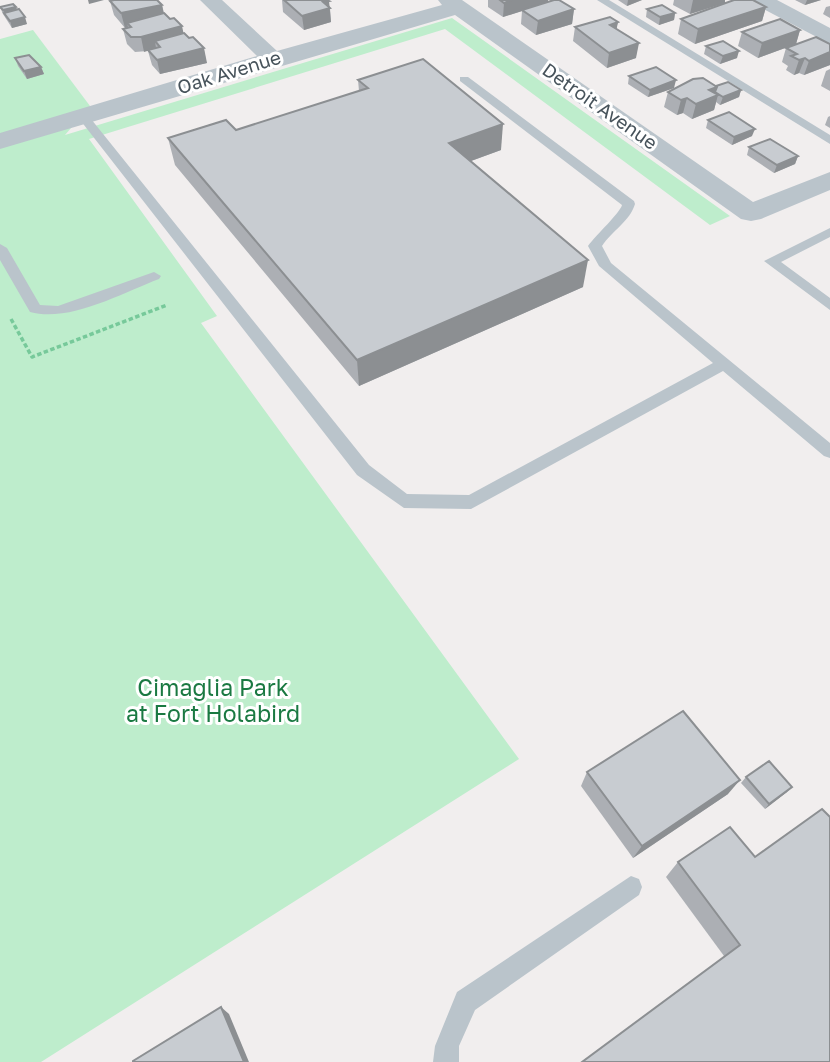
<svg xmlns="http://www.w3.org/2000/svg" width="830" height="1062" viewBox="0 0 830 1062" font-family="'Golos Text',sans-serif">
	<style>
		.green { fill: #beedcc }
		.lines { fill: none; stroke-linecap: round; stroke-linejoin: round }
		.path { stroke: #77c99a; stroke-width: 3.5; stroke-dasharray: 4.5 2.5; stroke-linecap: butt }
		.lane { fill: #bac4cb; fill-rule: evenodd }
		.street { fill: #bac4cb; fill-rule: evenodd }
		.wall { fill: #acafb4 }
		.shaded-wall { fill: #8c8f92 }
		.building { fill: #c8ccd1; stroke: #8c8f92; stroke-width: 2 }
		.labels { text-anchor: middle; stroke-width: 6; stroke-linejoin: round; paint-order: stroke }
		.far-street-label { font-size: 19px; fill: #47535b; stroke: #fff }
		.park-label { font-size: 23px; fill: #1a7942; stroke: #fff }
	</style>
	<rect width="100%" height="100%" fill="#f1eeee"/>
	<polygon class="green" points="452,18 730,216 710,225 445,29 89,139 217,316 201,323 519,759 41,1062 0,1062 0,39 33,30 90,106 65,135"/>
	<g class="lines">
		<polyline class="path" points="11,319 32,357 167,305"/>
		<g class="lane">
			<polygon points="597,0 609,0 830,135 830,144"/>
			<path d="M460 77H468L634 201 635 204C630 221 612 231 602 246L611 263 830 443V458L824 456 723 371 471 509 404 508 357 475 77 116 87 114 369 465 407 494 469 495 713 363 599 266 588 246C596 235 620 213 622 205L460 81Z"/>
			<polygon points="830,228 830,237 781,262 830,298 830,310 764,261"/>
			<path d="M0 244 7 248 40 305 58 306 154 272 161 276 159 279C122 293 69 323 30 312L0 260Z"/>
			<polygon points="631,876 639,879 642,887 639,895 475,1010 459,1046 459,1062 433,1062 435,1046 457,992"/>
		</g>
		<g class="street">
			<polygon points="200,0 222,0 277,51 442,5 438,0 462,0 753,202 830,172 830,190 761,219 751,221 741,219 455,15 0,149 0,133 257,56"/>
			<polygon points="751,0 777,0 830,28 830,44 754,4"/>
		</g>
	</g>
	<g class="wall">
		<polygon points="282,0 327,0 330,8 331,22 304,30 283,12"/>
		<polygon points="488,0 548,0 548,2 552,1 551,0 559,0 574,9 572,24 536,35 521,24 522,11 503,17 488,7"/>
		<polygon points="618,0 642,0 627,6"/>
		<polygon points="674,0 725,0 725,3 690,14 673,5"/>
		<polygon points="795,0 821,0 805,5"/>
		<polygon points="110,1 162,5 164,13 183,33 207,63 160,74 152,65 148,51 135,52 127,44 123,29 128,27 125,28 114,15"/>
		<polygon points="830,6 830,18 823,14 826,7"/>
		<polygon points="0,7 17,10 27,24 12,28 3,14"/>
		<polygon points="766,7 762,21 695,44 678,34 681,19"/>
		<polygon points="647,9 675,13 674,20 659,25 646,17"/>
		<polygon points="618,22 616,29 636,58 607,68 573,41 575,27"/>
		<polygon points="800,30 796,44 758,58 738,46 742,32"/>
		<polygon points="830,44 830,65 804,75 799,73 794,75 786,70 788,66 782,62 786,48"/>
		<polygon points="706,46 737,58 720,64 704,54"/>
		<polygon points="15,58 41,67 44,74 27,79 18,66"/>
		<polygon points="830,69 830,91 821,86 826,71"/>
		<polygon points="629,76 674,88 648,97 628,84"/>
		<polygon points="358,80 501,150 471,161 583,287 359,386 175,165 168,138 236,130 359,91"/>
		<polygon points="716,86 741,90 739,97 720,105 716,102 714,110 692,119 683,113 677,115 664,107 668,92"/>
		<polygon points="830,116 830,128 825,125 828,117"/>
		<polygon points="708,120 752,136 732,145 706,128"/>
		<polygon points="749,147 798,156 795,164 774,173 747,155"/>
		<polygon points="587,772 728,794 633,858 581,786"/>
		<polygon points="746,777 787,792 765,809 741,783"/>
		<polygon points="678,862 830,1062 724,956 666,877"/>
	</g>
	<g class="shaded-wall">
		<polygon points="88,0 104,0 89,4"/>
		<polygon points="512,0 548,0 548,2 541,5 503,17 504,3"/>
		<polygon points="628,0 642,0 627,6"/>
		<polygon points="693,0 725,0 725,3 690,14"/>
		<polygon points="807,0 821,0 805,5"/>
		<polygon points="329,1 331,22 304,30 302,16 323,2"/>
		<polygon points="162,5 165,20 127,23 128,27 125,28 121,13"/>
		<polygon points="16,7 19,14 4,13 6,18 3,10"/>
		<polygon points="766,7 762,21 695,44 698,29"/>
		<polygon points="574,9 572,24 536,35 538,21"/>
		<polygon points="675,13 674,20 659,25 660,17"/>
		<polygon points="25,17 27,24 12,28 10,21"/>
		<polygon points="618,22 615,37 610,25"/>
		<polygon points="182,26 185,40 155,41 156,48 144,52 141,37"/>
		<polygon points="800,30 796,44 758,58 762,43"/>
		<polygon points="639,43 636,58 607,68 609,53"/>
		<polygon points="204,48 207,63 160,74 157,60"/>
		<polygon points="739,51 737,58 720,64 723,56"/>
		<polygon points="830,52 830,65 804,75 809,61"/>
		<polygon points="805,58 799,73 794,75 799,60"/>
		<polygon points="41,67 44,74 27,79 24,71"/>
		<polygon points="676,80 674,88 648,97 650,90"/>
		<polygon points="717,87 718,95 714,110 692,119 696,104 709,90"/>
		<polygon points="741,90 739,97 720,105 723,97"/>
		<polygon points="687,98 683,113 677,115 681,100"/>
		<polygon points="503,124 501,150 449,169 449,143"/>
		<polygon points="755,129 752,136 732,145 734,137"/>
		<polygon points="798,156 795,164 774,173 777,165"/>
		<polygon points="588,260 583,287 359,386 357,360"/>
		<polygon points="740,780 728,794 633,858 642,846"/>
		<polygon points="792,787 787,792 765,809 769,804"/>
		<polygon points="221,1007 229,1014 249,1062 244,1062"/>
	</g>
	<g class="building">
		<polygon points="114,0 157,0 162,5 121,13 110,1"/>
		<polygon points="284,0 327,0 329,1 323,2 330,8 302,16"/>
		<polygon points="500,0 512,0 504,3"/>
		<polygon points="554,0 559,0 574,9 538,21 522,10"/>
		<polygon points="734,0 753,0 766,7 698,29 681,19"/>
		<polygon points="13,4 16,7 3,10 0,7"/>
		<polygon points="662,5 675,13 660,17 647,9"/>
		<polygon points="19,9 25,17 10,21 4,13"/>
		<polygon points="164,13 170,19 174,18 182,26 141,37 131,37 123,29 131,27 127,23"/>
		<polygon points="610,17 618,22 610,25 639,43 609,53 575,27"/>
		<polygon points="780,19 800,30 762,43 742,32"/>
		<polygon points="184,33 189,38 193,37 204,48 157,60 148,50 160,47 155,41"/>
		<polygon points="816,37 830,44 830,52 809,61 805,58 799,60 791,56 797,54 786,48"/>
		<polygon points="723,41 739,51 723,56 706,46"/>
		<polygon points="29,55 41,67 24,71 15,58"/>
		<polygon points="423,59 503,124 449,143 588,260 357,360 168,138 226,120 236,130 368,88 358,80"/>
		<polygon points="656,67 676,80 650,90 629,76"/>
		<polygon points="703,78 717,87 709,90 718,95 696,104 687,98 681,100 668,92 693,79"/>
		<polygon points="728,82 741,90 723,97 715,92 717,87 716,86"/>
		<polygon points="729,112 755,129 734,137 708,120"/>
		<polygon points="770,139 798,156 777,165 749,147"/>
		<polygon points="683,711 740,780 642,846 587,772"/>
		<polygon points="769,761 792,787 769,804 746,777"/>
		<polygon points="822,809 830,817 830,1062 582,1062 740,945 678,862 730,827 755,857"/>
		<polygon points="221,1007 244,1062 133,1062 133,1061"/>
	</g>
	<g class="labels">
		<g class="far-street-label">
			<text transform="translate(229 72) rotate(-17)" y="7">Oak Avenue</text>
			<text transform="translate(600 106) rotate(35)" y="7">Detroit Avenue</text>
		</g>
		<g class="park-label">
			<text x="213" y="696">Cimaglia Park<tspan x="213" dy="26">at Fort Holabird</tspan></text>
		</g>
	</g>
</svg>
